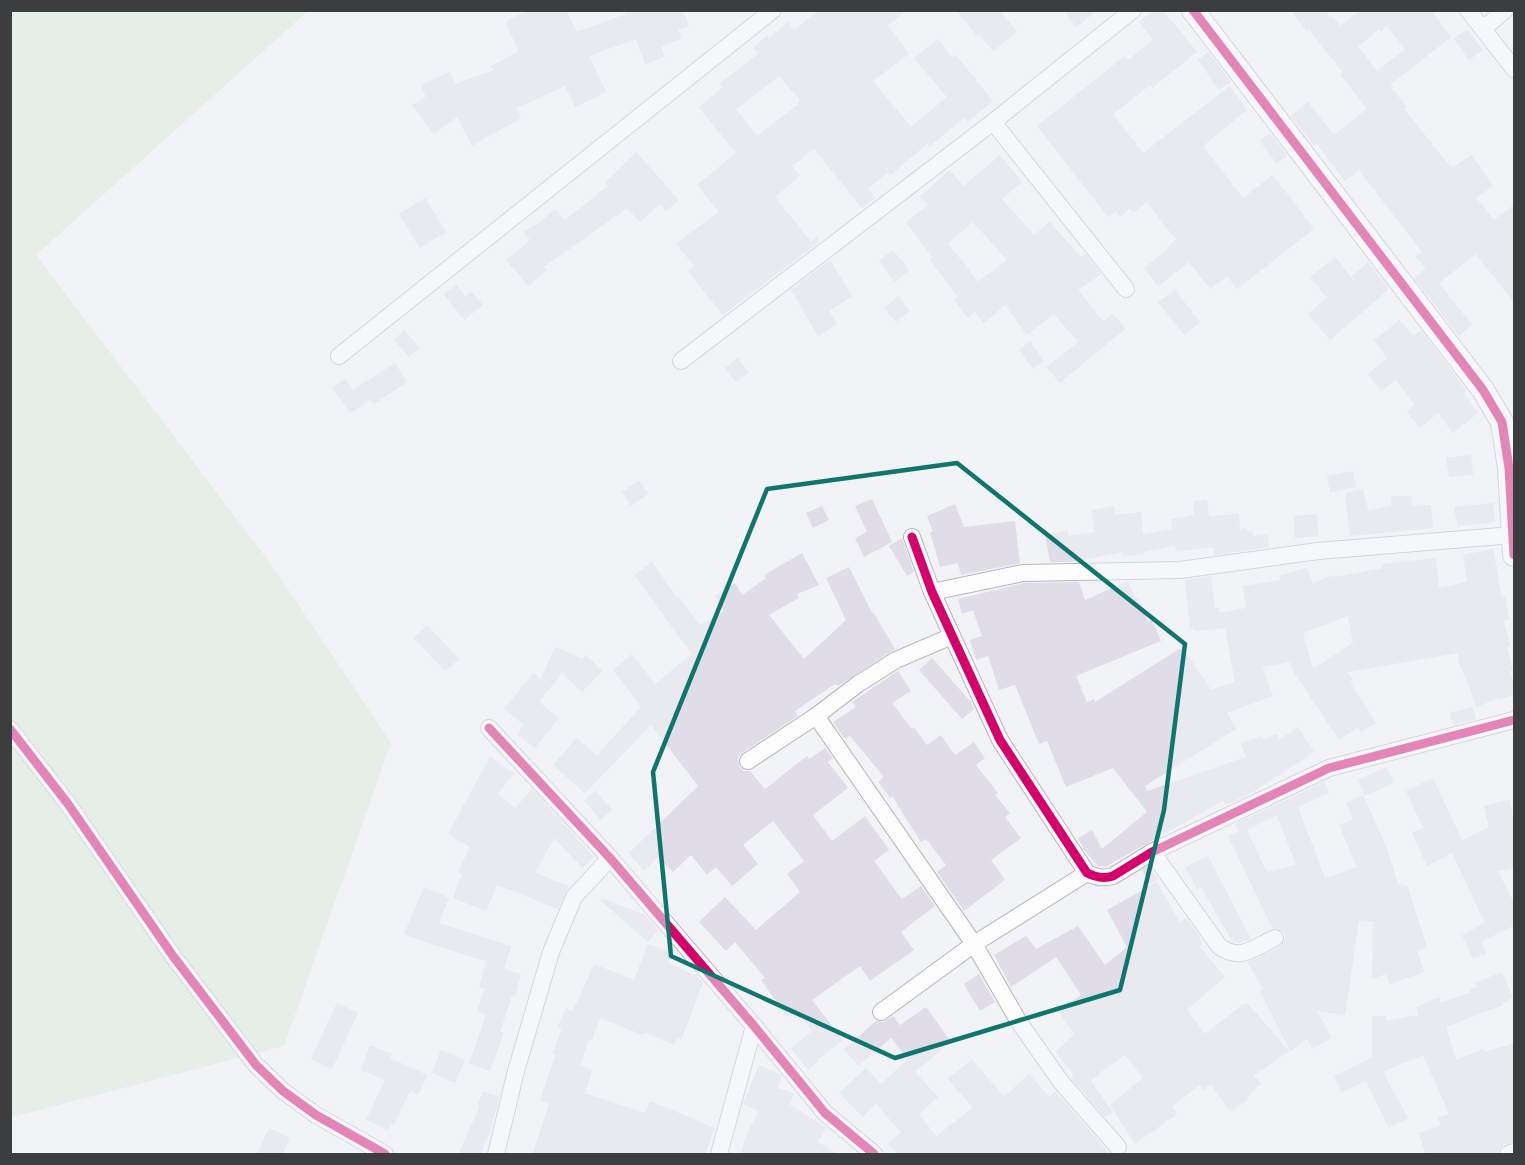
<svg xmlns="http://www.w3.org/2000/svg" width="1525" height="1165" viewBox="0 0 1525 1165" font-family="Overpass,sans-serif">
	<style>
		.green { fill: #d7ead8 }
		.building { fill: #e0dde9; fill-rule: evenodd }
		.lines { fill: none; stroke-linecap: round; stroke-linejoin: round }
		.street-casing { stroke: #b5b6b9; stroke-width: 18 }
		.secondary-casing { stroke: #b5b6b9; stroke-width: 24 }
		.street { stroke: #fdfdfe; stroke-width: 16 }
		.secondary { stroke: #fdfdfe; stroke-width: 22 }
		.cycleway-casing { stroke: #fff; stroke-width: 13 }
		.cycleway { stroke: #d6006c; stroke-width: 9 }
		.marked { fill: none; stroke: #0f766e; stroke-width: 4.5; stroke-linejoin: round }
	</style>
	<rect width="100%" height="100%" fill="#f1f3f6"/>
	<polygon class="green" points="11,11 308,11 36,255 271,564 391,743 284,1046 13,1117 11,1120"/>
	<g class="building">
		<polygon points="528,10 566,10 577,32 626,14 625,10 683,10 689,26 678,30 682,38 661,47 665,57 645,64 636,39 589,56 606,92 575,107 565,86 516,108 521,118 472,146 457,117 434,134 412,105 426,97 421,85 450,72 455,84 494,70 491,66 519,51 505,22"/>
		<path d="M819 10H907L888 26 909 54 873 81 911 127 947 97 914 58 938 39 952 58 956 55 993 101 968 122 964 118 930 146 928 143 891 175 888 172 868 189 875 198 862 208 814 149 792 166 800 176 775 197 811 242 817 237 819 242 723 315 688 271 694 266 676 243 719 212 697 185 736 153 699 107 723 87 720 83 758 54 753 47 768 35 769 38 788 22 794 30ZM779 76 800 100 798 102 799 104 757 136 736 109Z"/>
		<polygon points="956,10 999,10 1017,32 993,51 980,35 978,37"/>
		<polygon points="1064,10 1098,10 1076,27"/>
		<polygon points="1154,10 1163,10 1197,52 1152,88 1150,85 1113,114 1143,153 1230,86 1247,110 1203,146 1243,198 1273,175 1314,229 1237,289 1227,276 1210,289 1189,262 1158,286 1144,268 1168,249 1167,247 1176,240 1147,202 1133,213 1130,209 1120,216 1116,211 1108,217 1037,126 1125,56 1128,60 1153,40 1139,22"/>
		<path d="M1291 10H1325L1330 18 1332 16 1340 26 1360 10H1431L1451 37 1390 85 1406 107 1404 109 1449 165 1453 167 1472 155 1493 186 1476 198 1494 220 1515 204V304L1476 254 1439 283 1472 325 1459 336 1414 278 1426 269 1416 256 1422 252 1402 226 1359 170 1345 181 1316 143 1314 146 1291 116 1308 102 1334 135 1367 109 1341 75 1343 73 1309 29 1306 31ZM1387 26 1405 49 1377 71 1358 46 1379 30 1381 32Z"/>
		<polygon points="1467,29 1483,50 1469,60 1454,39"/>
		<polygon points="1208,52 1231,82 1219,90 1198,60"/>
		<polygon points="1270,133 1287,156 1277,164 1260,141"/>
		<polygon points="636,152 679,200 666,211 660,204 640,222 627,208 544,267 547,270 529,286 506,260 530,240 524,232 540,222 555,209 565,220 608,186 605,183"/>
		<path d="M1000 155 1022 182 1002 199 1034 235 1050 222 1081 257 1085 254 1101 274 1078 290 1103 321 1113 313 1125 329 1060 383 1047 367 1078 342 1054 314 1027 335 1005 305 984 323 975 312 968 318 954 300 958 297 930 260 933 258 906 222 928 205 920 197 949 170 964 186ZM973 222 1007 260 978 282 948 243Z"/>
		<polygon points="425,198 446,232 420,248 399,214"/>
		<polygon points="893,250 909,270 895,282 879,261"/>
		<polygon points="1335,257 1351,277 1368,262 1389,289 1330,340 1308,314 1327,298 1310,277"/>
		<polygon points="830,260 852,296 829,311 837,324 818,336 791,290"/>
		<polygon points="457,285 465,297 472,292 483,305 464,320 444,294"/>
		<polygon points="1175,290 1200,322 1184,335 1158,302"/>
		<polygon points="898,296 910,311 896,322 884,308"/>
		<polygon points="1400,320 1413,336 1421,330 1466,390 1463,393 1478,413 1453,433 1438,413 1419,428 1407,412 1415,405 1396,379 1381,391 1368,374 1387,358 1374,340"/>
		<polygon points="404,330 420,348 409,357 394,340"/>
		<polygon points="1030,341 1044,361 1033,369 1019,350"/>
		<polygon points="738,358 749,373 736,382 725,368"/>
		<polygon points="395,363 407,382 374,404 371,399 350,413 333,388 345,379 353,390"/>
		<polygon points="1471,455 1473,475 1449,477 1446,458"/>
		<polygon points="1353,471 1356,487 1330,493 1327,476"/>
		<polygon points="639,481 648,494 631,506 622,492"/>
		<polygon points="1363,489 1368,510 1392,506 1391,496 1411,496 1412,506 1431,505 1433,528 1350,536 1345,493"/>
		<polygon points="872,499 892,542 864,557 855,538 867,532 855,506"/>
		<polygon points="1207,500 1209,516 1239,514 1240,529 1247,528 1247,531 1252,531 1253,536 1268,535 1269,547 1215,555 1214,547 1176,551 1175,546 1144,552 1144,554 1123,556 1123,552 1071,562 1050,562 1045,535 1067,531 1068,536 1095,532 1092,510 1114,506 1115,515 1141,512 1143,534 1172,529 1171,519 1194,515 1193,501"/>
		<polygon points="1493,503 1495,522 1458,526 1454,507"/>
		<polygon points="955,504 964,527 1015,521 1020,563 961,575 958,563 940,567 930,532 933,532 927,516"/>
		<polygon points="822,506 829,520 813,528 806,513"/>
		<polygon points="1317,514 1318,536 1295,538 1294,516"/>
		<polygon points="902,538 914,572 907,576 889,546"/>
		<path d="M1493 549 1502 598 1505 597 1509 619 1504 620 1510 646 1507 647 1513 670 1510 671 1515 685V694L1498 700V698L1477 707 1459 662 1458 653 1347 672 1353 680 1350 682 1376 723 1361 732 1358 727 1339 740 1292 669 1290 662 1262 667 1273 696 1227 713 1236 729 1145 786 1147 791 1246 757 1241 743 1262 736 1263 740 1276 734 1279 740 1298 727 1314 752 1255 791 1226 805 1223 801 1105 867 1098 866 1085 851 1078 838 1092 830 1102 849 1147 812 1113 768 1066 787 1047 741 1039 744 1015 685 999 690 988 656 976 660 970 640 982 636 973 610 962 614 958 599 1024 583 1079 582 1085 600 1128 581 1135 598 1138 597 1148 622 1152 620 1161 641 1076 676 1087 702 1094 699 1095 702 1179 649H1184L1211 690 1235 682 1225 628 1195 631 1193 628 1190 629 1185 580 1211 576 1215 608H1219V613L1246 608 1243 586 1280 580 1279 576 1307 568 1313 583 1334 575 1335 577 1383 568V564L1436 558 1439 588 1467 582 1463 555ZM1348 616 1353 643 1313 669 1303 633Z"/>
		<polygon points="802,553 819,585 797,594 799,598 769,615 804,659 846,620 826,578 849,567 872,613 873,612 895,649 838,686 835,684 795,711 798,716 742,753 738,757 739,766 744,771 750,771 765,789 807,756 809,759 825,748 833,758 828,762 848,788 813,815 832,841 865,816 889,850 874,861 902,899 921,886 935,906 901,932 914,950 870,981 860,966 812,1000 843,1040 817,1060 819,1061 808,1070 791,1048 812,1031 796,1011 787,1017 761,980 765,978 735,942 726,951 699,922 725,897 756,930 800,892 787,874 804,861 773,821 743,845 758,864 732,886 716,867 707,875 691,855 673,872 658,857 644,871 629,853 698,786 651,725 585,793 553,765 577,738 597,755 641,707 613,670 632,654 655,684 692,654 634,575 652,562 678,599 680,598 700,625 724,611 715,596 735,583 742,595 766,578 764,575"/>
		<polygon points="427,625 459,659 445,671 414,638"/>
		<polygon points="555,647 582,659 586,655 602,671 582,692 562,673 539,702 559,718 535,748 517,734 524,725 504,709 533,673 541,679"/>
		<polygon points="932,658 971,702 974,709 962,719 919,670"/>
		<polygon points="898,671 911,691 892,703 912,729 914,727 927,745 941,735 955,755 974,742 985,758 976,765 998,793 995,795 1010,813 1005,817 1021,838 991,860 1005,880 964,911 937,872 946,865 926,839 921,842 892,796 890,798 878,782 884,777 850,736 845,739 833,722 856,707 852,702"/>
		<polygon points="1473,707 1476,719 1453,725 1450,713"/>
		<polygon points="490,757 514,773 498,794 515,808 532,789 594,857 583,868 554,838 535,873 569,886 558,909 497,885 486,911 453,898 462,874 458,872 470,847 448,834"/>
		<polygon points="1386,767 1394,782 1365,796 1358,780"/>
		<polygon points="1433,778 1462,840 1489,827 1484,806 1509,800 1515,824 1515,868 1498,871 1515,905 1515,925 1481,942 1487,954 1473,958 1462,935 1485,923 1452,853 1427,866 1412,833 1423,828 1406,791"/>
		<path d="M1324 782 1329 793 1298 807 1325 878 1357 867 1339 825 1353 819 1346 803 1363 795 1387 848 1398 884 1401 883 1402 886 1407 885 1427 947 1417 950 1424 972 1390 984 1386 974 1372 979 1373 922 1359 921 1345 1015 1317 1011 1332 1038 1312 1049 1307 1039 1290 1051 1260 991 1263 989 1247 962 1280 947 1285 939V934L1280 929 1272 928 1228 836 1239 831 1235 824ZM1277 815 1296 865 1267 872 1247 830Z"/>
		<polygon points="596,791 612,810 600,820 584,800"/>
		<polygon points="1208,856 1251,939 1249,940 1239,943 1232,941 1201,887 1197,889 1185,867"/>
		<polygon points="1149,866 1158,879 1150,884 1142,870"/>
		<polygon points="1157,882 1180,923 1186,918 1203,942 1199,946 1225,977 1187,1010 1205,1034 1243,1004 1248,1004 1289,1051 1253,1076 1261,1083 1247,1098 1248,1100 1230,1112 1211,1084 1203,1090 1200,1085 1172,1106 1177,1114 1135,1144 1110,1105 1143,1078 1125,1055 1098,1074 1099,1075 1091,1081 1113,1112 1105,1117 1071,1078 1074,1075 1056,1052 1074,1034 1058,1011 1081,995 1056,957 1011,987 994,955 1026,936 1036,949 1078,926 1105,965 1127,947 1107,910"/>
		<polygon points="424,887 449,898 439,923 511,946 504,969 521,974 515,996 512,995 500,1032 504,1033 490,1071 469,1063 486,1015 477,1011 485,988 479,987 486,961 430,944 404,934"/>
		<polygon points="601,898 645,915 658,930 648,942 600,900"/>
		<polygon points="648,944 672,953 668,963 697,976 703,983 681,1040 677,1038 674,1045 644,1032 643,1035 600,1018 592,1040 589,1039 580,1065 592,1070 585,1093 645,1113 650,1101 715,1128 705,1155 532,1155 549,1104 540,1100 556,1054 553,1053 562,1028 558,1027 566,1008 573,1011 594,964 634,980"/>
		<polygon points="1502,972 1513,998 1502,1003 1503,1005 1446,1027 1456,1060 1484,1049 1485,1052 1515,1043 1515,1142 1504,1144 1495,1155 1426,1155 1419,1133 1441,1126 1438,1117 1449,1114 1423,1055 1384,1071 1387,1077 1386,1078 1408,1118 1389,1128 1366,1081 1341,1092 1334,1076 1372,1057 1372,1016 1386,1016 1386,1021 1419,1015 1416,1007 1439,997 1441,1003 1471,992 1470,989 1477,987 1475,983"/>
		<polygon points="979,974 995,1002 980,1011 964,984"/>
		<polygon points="337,1003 358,1013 332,1069 311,1059"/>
		<polygon points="926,1007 951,1042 915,1072 938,1097 919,1114 936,1136 973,1108 948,1079 972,1059 1004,1097 1029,1074 1049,1097 1055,1091 1111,1155 898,1155 888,1143 901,1133 876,1103 863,1117 839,1093 866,1068 881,1084 908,1059 891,1038 858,1066 844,1049 876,1021 883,1022 893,1016 900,1025"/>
		<polygon points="370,1045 392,1054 390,1058 427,1075 418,1095 410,1091 394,1124 391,1123 388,1130 366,1120 385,1080 361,1070"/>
		<polygon points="441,1050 465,1060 455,1083 432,1073"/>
		<polygon points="759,1065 779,1074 782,1077 778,1088 794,1093 790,1105 826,1127 818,1142 839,1155 741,1155 745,1138 759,1111 743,1104"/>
		<polygon points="483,1091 499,1097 490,1132 480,1155 458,1155 480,1106 478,1105"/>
		<polygon points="269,1128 290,1138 282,1155 257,1155"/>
	</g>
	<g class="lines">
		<defs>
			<g id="street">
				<polyline points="1468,10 1514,69"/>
				<polyline points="1483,29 1505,10"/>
				<polyline points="993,122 1126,289"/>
				<polyline points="339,356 773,10"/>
				<polyline points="681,361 993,122 1133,10"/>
				<path d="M912 537 932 592 1000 740 1087 873C1096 877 1103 879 1113 876L1152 852 1329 768 1514 720"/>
				<polyline points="932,592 1023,573 1180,570 1318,551 1513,535"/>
				<polyline points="816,716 974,944 881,1012"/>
				<polyline points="489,728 610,858 754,1026 825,1113 874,1154"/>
				<polyline points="10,729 68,804 173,956 256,1065 283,1091 316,1115 385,1154"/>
				<polyline points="748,761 816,716 858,684 896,660 952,636"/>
				<path d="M1152 852 1219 946C1240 962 1253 948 1275 938"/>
				<polyline points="1087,873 974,944 1019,1022 1061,1082 1118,1147"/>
				<polyline points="496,1154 516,1071 551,952 574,897 610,858"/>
				<polyline points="719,1154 754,1026"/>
				<polyline points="1508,1154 1514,1152"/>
			</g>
			<polyline id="secondary" points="1193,10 1483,390 1502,422 1509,468 1514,555"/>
		</defs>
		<use href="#street" class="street-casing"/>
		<use href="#secondary" class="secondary-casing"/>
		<use href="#street" class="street"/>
		<use href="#secondary" class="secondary"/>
		<defs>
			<g id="cycleway">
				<polyline points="1193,10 1483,390 1502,422 1509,468 1514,555"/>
				<path d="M912 537 932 592 1000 740 1087 873C1096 877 1103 879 1113 876L1152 852 1329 768 1514 720"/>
				<polyline points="489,728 610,858 754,1026 825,1113 874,1154"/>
				<polyline points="10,729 68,804 173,956 256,1065 283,1091 316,1115 385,1154"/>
			</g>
		</defs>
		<use href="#cycleway" class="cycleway-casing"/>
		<use href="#cycleway" class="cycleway"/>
	</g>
	<path d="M0 0H1525V1165H0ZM957 463 1185 644 1164 810 1120 990 895 1058 671 956 653 772 767 489Z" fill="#f1f3f6" fill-opacity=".55" fill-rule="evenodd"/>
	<path class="marked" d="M957 463 1185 644 1164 810 1120 990 895 1058 671 956 653 772 767 489Z"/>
	<rect width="1525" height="1165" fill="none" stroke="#3c3d3f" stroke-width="24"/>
</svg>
